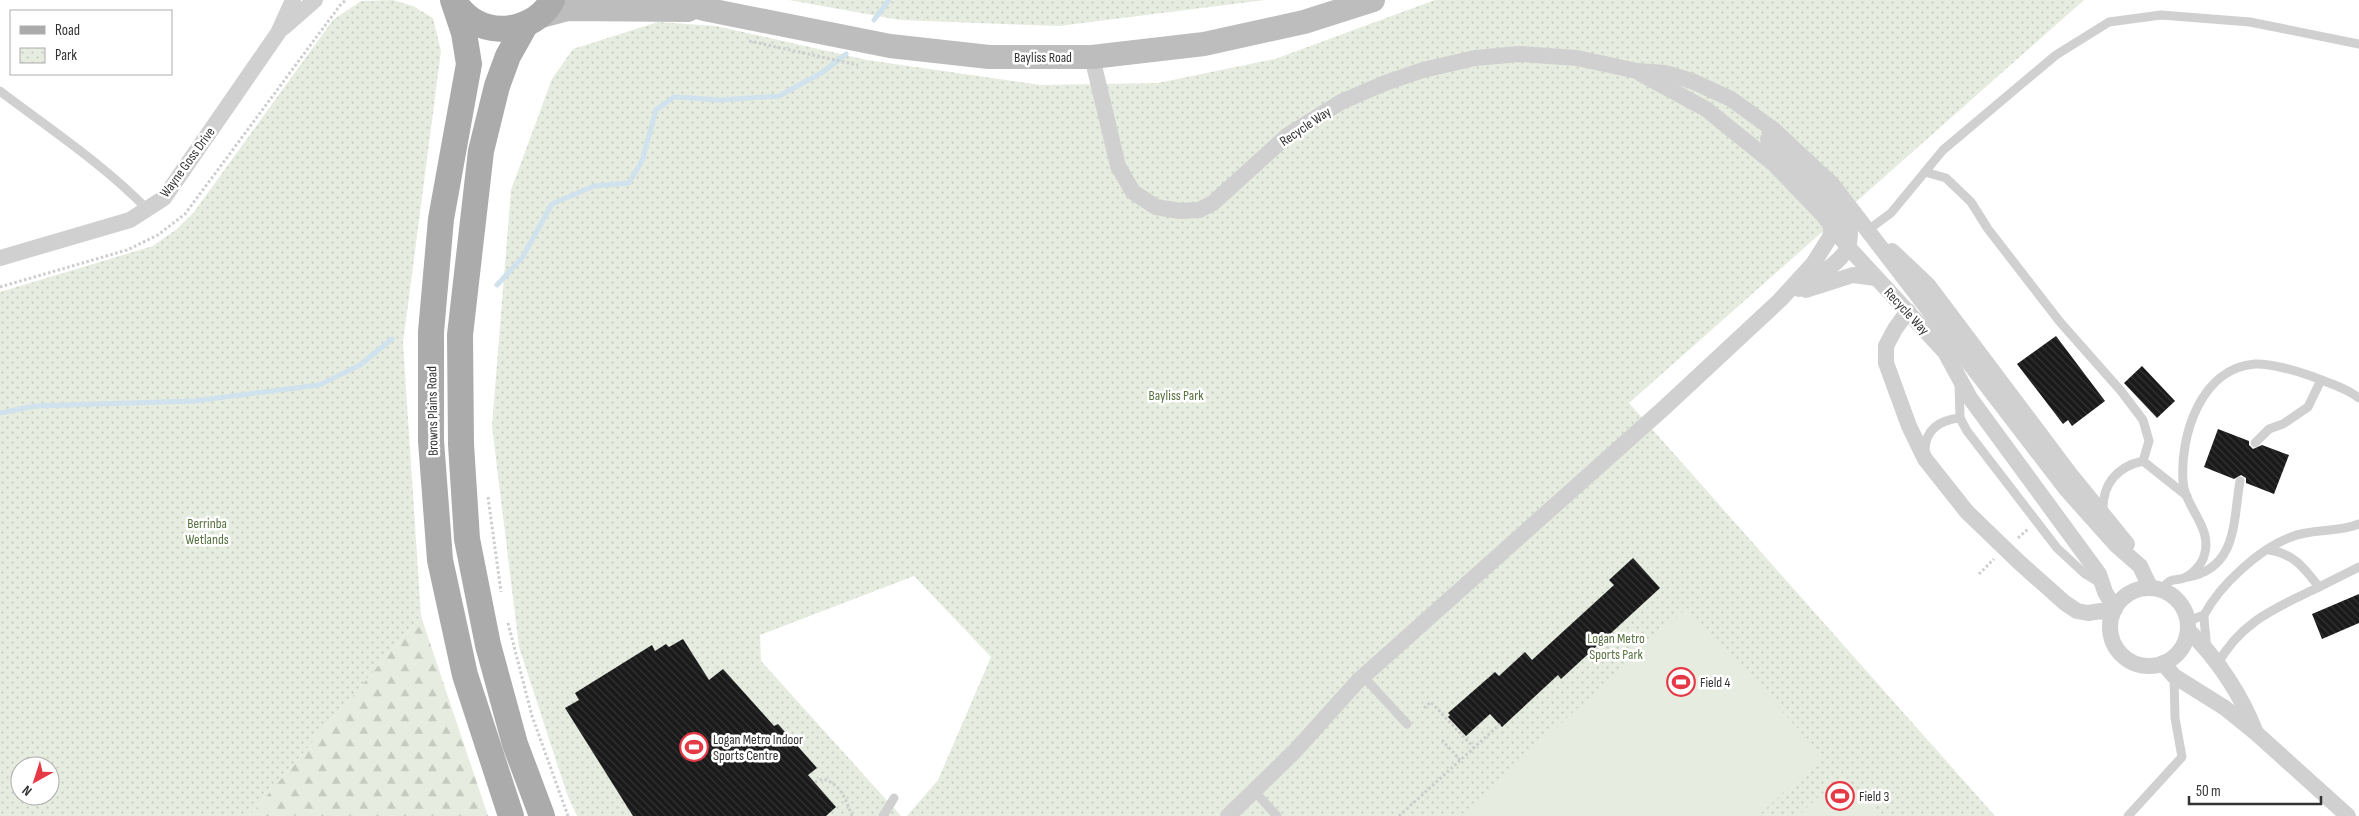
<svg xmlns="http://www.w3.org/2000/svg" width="2359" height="816" viewBox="0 0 2359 816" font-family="'Sofia Sans Condensed',sans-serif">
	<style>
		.forest { fill: url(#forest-firs) }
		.park { fill: url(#park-dots); fill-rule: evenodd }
		.garden { fill: #e6ecdf }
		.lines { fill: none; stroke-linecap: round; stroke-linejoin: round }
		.stream { stroke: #cfe2ee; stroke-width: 5 }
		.building { fill: url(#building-back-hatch) }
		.path { stroke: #cdcdcd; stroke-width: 3; stroke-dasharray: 2.5 2.5; stroke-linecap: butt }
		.lane { stroke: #d0d0d0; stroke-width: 9 }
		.street { stroke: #d0d0d0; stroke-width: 16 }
		.secondary { stroke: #bdbdbd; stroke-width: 24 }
		.primary { stroke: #ababab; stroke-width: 26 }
		.labels { text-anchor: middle; stroke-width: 5; stroke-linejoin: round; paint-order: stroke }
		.street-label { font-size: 14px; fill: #333; stroke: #fff }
		.park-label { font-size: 14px; fill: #56703f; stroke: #fff }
		.poi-label { font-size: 14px; fill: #333; stroke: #fff; text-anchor: start }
	</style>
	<defs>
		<pattern id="forest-firs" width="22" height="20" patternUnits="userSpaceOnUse" patternTransform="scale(1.25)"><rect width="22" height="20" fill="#e6ecdf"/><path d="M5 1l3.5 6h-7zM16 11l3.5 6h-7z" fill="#c6cbc0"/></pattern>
		<pattern id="park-dots" width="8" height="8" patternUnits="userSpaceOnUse" patternTransform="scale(1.25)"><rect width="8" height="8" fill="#e6ecdf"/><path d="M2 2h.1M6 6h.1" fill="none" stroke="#c6cbc0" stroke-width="1.8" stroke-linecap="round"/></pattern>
		<pattern id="building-back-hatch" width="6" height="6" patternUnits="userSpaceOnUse" patternTransform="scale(1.25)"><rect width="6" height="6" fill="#1a1a1a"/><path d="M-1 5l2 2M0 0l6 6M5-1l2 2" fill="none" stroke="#333"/></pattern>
	</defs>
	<rect width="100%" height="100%" fill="#fff"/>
	<polygon class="forest" points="421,616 488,816 249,816"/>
	<g class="park">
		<path d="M393 0 413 6 433 18 441 51 403 343 421 616 249 816H0V292L153 246 177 229 194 212 333 20 361 1ZM20 766H50V796H20Z"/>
		<polygon points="789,0 1265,0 1059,26 900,20"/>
		<polygon points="1435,0 2084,0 1629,403 1995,816 907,816 938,780 991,657 914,576 760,635 761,661 901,816 577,816 567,794 519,647 492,426 511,190 552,79 573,49 658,22 716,26 867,60 1041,85 1158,83 1275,59"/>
	</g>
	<g class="garden">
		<polygon points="1687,608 1823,756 1758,816 1460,816"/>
		<polygon points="1842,776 1879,816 1798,816"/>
	</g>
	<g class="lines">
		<g class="stream">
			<polyline points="874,20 889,0"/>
			<polyline points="497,285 522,258 552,204 594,186 629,183 642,161 656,110 674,97 720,100 779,96 823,72 846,54"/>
			<polyline points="0,413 35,406 194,401 319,385 360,365 392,339"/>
		</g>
	</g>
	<g class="building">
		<polygon points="2056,336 2105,401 2072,426 2068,420 2063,424 2017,364"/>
		<polygon points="2142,366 2175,401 2157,418 2124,383"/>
		<polygon points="2218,429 2249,441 2249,445 2253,449 2262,445 2289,455 2274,494 2246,483 2246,478 2241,475 2234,479 2204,467"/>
		<polygon points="1633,558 1660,588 1561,679 1558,675 1502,727 1490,714 1466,736 1448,717 1450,715 1448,713 1495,672 1499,676 1525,652 1532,660 1614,585 1609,580"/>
		<polygon points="2359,594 2359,623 2322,639 2312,614"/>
		<polygon points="683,639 709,680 723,669 774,726 778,724 817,768 808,775 836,807 826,816 633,816 565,708 579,700 575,693 652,645 655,651 666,644 669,647"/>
	</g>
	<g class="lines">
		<g class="path">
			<polyline points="749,41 858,65"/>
			<polyline points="0,287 127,250 158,235 185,214 341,4 346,0"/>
			<polyline points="488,497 501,592"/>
			<polyline points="2018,538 2028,529"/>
			<polyline points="1979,574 1994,559"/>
			<polyline points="508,623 532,716 568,816"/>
			<polyline points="1424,708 1431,702 1474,748"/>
			<polyline points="1442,740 1460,760"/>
			<path d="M815 782 823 779C841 784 846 800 852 816"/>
			<polyline points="1399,816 1500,724"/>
		</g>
		<g class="lane">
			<path d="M0 91C50 129 103 164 147 209"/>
			<polyline points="1925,172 1946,178 1971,202 1988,229 2060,322 2121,391 2143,420 2149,441 2143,461"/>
			<polyline points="1868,230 1891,213 1943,150 2056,55 2109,22 2161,15 2250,22 2359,44"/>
			<polyline points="1959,384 1960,418 1967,431 2057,548 2085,574 2100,583"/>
			<polyline points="2255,443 2269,429 2283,424 2308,407 2321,380"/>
			<path d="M1925 451C1925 429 1940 420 1960 418"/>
			<path d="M2103 512C2102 485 2116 467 2143 461L2187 496"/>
			<path d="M2269 550C2295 554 2304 568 2319 587L2359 567"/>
			<path d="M2188 577C2238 568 2233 520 2240 481"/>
			<path d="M2161 589C2164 587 2167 583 2170 581 2174 579 2180 580 2184 578 2192 575 2202 564 2204 556 2214 528 2184 507 2183 481 2180 435 2201 368 2255 364 2269 363 2297 371 2311 376 2328 383 2345 387 2359 398"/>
			<path d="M2204 615C2204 627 2207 638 2206 649"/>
			<path d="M2188 621 2204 615C2220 585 2259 549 2291 537 2313 528 2338 533 2359 524"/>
			<path d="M2217 665C2241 621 2276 608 2319 587"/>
			<polyline points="1363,676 1407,724"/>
			<polyline points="1255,792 1277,816"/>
			<polyline points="883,816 894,798"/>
			<polyline points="2128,816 2182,757 2175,718 2174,676"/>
		</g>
		<g class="street">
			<polyline points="283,28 315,0"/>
			<polyline points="1092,57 1118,166 1133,192 1156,207 1180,211 1199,210 1213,203 1288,135 1341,102 1385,83 1423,70 1475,58 1519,54 1577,58 1637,71 1665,73 1692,81 1731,99 1774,130 1832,184 2066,489 2116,545 2140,566 2150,587"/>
			<polyline points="1641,74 1706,109 1774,164 1823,215 1848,247 1945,352 1970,398 2099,574 2105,592 2115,609"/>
			<path d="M1768 139C1784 153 1846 212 1850 231 1850 235 1849 243 1848 246 1844 261 1812 280 1799 289"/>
			<polyline points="1892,251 1928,285 2070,474 2127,544"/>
			<polyline points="0,258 130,220 164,198 278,33 293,0"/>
			<polyline points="1806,290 1853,275 1876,278"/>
			<polyline points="1908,311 1895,329 1886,346 1886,363 1909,426 1925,459 1967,512 2020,563 2065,603 2077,611 2088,613 2101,611 2112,615"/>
			<circle cx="2149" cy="627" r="39"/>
			<path d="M2188 630C2217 658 2242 696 2256 733"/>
			<polyline points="2163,663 2174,676 2225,708 2256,733 2348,816"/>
			<polyline points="1228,816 1294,752 1358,681 1664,408 1780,300 1813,264 1830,237 1832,226"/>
		</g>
		<g class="secondary">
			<polyline points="669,0 709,10 890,46 989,57 1092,57 1204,44 1304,22 1373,0"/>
			<polyline points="538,17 568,9 688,10"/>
		</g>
		<g class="primary">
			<polyline points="453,0 464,33 469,64 441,219 431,332 431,441 440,560 465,675 511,816"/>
			<path d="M454 2C460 10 467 18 477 23 502 36 539 26 552 0"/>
			<polyline points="526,24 508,56 497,86 481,151 460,335 461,444 467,539 488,645 515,744 542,816"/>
		</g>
	</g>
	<defs>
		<symbol id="stadium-ring" viewBox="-11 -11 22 22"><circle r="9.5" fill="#fff" stroke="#e63946" stroke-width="1.5"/><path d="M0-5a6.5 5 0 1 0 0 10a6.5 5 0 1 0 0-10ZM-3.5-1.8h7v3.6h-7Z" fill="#e63946"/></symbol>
	</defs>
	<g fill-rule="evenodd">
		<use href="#stadium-ring" x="1665" y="666" width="32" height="32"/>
		<use href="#stadium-ring" x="678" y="731" width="32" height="32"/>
		<use href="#stadium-ring" x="1824" y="780" width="32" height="32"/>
	</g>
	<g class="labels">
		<g class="street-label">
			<text x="1043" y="62">Bayliss Road</text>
			<text transform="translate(1305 126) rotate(-34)" y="5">Recycle Way</text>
			<text transform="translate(187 162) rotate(-54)" y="5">Wayne Goss Drive</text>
			<text transform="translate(1907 311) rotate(47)" y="5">Recycle Way</text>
			<text transform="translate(432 411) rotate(-91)" y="5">Browns Plains Road</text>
		</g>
		<g class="park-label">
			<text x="1176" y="400">Bayliss Park</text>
			<text x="207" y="528">Berrinba<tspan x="207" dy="16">Wetlands</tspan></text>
			<text x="1616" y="643">Logan Metro<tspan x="1616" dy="16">Sports Park</tspan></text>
		</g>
		<g class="poi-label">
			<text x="1700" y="687">Field 4</text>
			<text x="713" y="744">Logan Metro Indoor<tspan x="713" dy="16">Sports Centre</tspan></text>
			<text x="1859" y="801">Field 3</text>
		</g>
	</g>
	<rect x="10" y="10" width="162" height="65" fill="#ffffff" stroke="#adadad"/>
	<rect x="20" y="26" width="25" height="8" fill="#ababab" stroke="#adadad"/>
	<text x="55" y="35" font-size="15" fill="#333333">Road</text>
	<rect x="20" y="48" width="25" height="15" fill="url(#park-dots)" stroke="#adadad"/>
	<text x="55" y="60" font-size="15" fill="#333333">Park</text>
	<g transform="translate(35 781) rotate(219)"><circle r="24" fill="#ffffff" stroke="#adadad"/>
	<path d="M0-4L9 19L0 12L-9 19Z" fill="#e63946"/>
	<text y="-8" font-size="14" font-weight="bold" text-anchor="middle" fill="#333333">N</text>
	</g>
	<path d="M2189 796v8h132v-8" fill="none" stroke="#333333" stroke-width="2.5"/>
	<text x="2196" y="796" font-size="15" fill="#333333" stroke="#ffffff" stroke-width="4" paint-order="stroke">50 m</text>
</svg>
